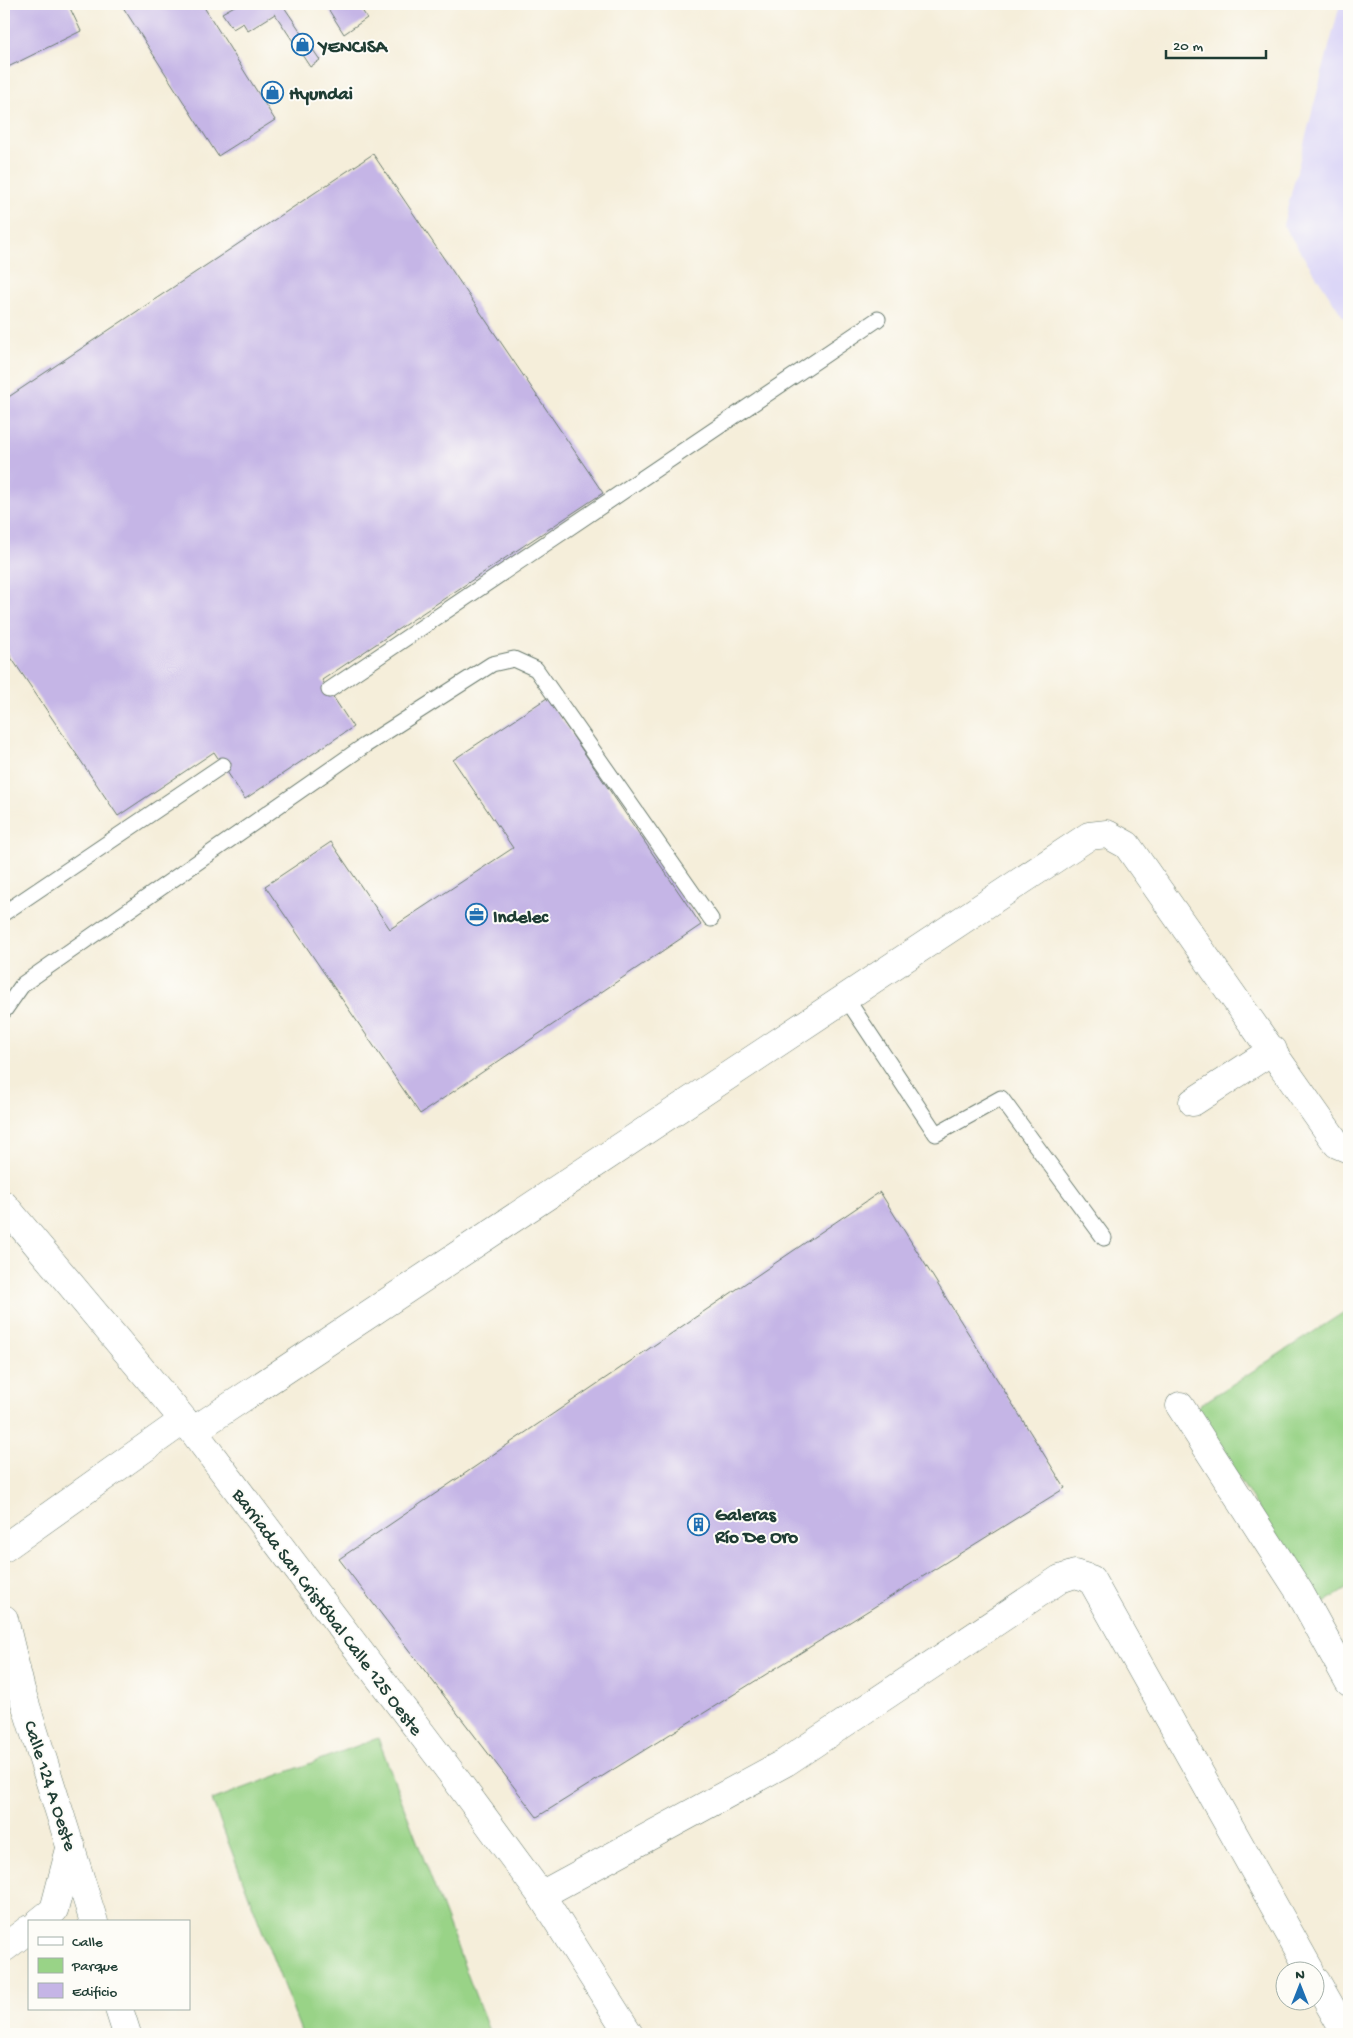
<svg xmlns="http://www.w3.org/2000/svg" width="1353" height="2038" viewBox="0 0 1353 2038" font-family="'Gochi Hand',sans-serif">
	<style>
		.built { fill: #dbd6f7 }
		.green { fill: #99d387; stroke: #5c885e }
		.building { fill: #c5b5e6 }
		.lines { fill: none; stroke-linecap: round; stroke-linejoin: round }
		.service-casing { stroke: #6a7b6e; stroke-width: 17 }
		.minor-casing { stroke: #6a7b6e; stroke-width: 29 }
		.tertiary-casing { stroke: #6a7b6e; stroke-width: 29 }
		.service { stroke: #fff; stroke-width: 15 }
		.minor { stroke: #fff; stroke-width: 28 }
		.tertiary { stroke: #fff; stroke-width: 28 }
		.labels { text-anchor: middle; stroke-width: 4; stroke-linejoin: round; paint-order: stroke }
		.poi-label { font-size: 19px; font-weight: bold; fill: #1f3d34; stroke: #fdfcf7; text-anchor: start }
		.street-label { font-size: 19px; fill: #1f3d34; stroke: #fdfcf7 }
	</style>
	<rect width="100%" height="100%" fill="#fdfcf7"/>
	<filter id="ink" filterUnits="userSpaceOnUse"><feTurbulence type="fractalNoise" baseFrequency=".02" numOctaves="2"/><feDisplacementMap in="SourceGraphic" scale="10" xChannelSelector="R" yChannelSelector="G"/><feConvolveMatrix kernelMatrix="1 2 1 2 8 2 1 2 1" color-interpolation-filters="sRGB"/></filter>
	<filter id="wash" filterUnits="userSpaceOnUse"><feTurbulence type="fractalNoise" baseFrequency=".0096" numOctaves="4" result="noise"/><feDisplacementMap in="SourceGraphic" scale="20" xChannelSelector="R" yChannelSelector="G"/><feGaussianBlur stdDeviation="1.12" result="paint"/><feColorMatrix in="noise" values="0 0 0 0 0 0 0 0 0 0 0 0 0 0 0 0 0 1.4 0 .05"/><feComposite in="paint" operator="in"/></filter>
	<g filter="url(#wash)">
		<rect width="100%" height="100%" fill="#f5eeda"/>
		<polygon class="built" points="1340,4 1349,4 1349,326 1283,225"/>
		<g class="green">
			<polygon points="1349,1309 1349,1587 1321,1605 1194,1409"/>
			<polygon points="378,1738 490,2034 302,2034 212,1800"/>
		</g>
		<g id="blocks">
			<g class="building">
				<polygon points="4,4 68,4 81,31 4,69"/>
				<polygon points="121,4 202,4 275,120 218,156"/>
				<polygon points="238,4 282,4 320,60 310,67 275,14 248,31 243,23 233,29 222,13"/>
				<polygon points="325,4 358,4 367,18 344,34"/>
				<polygon points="373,154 603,493 322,680 353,727 245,799 214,752 118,816 4,647 4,400"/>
				<polygon points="547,698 701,925 420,1114 265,886 331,842 390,929 513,848 453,760"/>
				<polygon points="880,1192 1065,1488 537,1817 339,1559"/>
			</g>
		</g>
	</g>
	<g filter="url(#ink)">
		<use href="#blocks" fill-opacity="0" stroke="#6a7b6e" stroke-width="1"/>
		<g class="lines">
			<defs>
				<g id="service">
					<polyline points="329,690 878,319"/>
					<polyline points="4,913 223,765"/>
					<polyline points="846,998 936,1134 1001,1098 1104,1238"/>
					<polyline points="4,1011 23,984 364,746 492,664 514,659 536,669 711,919"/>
				</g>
				<g id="minor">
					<polyline points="1193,1102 1273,1050"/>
					<polyline points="1180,1406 1299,1591 1349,1682"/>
					<polyline points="193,1431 1089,836 1107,834 1127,845 1337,1144 1349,1149"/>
					<polyline points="4,1548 184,1420"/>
					<polyline points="4,1619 21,1690 94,1922"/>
					<polyline points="541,1895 786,1762 1060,1579 1075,1574 1091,1579 1310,1970"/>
					<polyline points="39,1922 54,1910 71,1845"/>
					<polyline points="4,1948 29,1929"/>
					<polyline points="1316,1981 1346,2034"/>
					<polyline points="119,2009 127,2034"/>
				</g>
				<polyline id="tertiary" points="4,1205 193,1431 449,1770 541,1895 629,2034"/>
			</defs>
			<use href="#service" class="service-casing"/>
			<use href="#minor" class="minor-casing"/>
			<use href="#tertiary" class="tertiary-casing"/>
			<use href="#service" class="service"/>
			<use href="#minor" class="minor"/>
			<use href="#tertiary" class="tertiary"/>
		</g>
	</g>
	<defs>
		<symbol id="shop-ring" viewBox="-11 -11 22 22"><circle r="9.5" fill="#fdfcf7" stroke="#1f6fb2" stroke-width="1.5"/><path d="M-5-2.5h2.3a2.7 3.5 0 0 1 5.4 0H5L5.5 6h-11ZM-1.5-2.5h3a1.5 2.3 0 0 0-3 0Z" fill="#1f6fb2"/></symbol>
		<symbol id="office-ring" viewBox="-11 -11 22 22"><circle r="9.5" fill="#fdfcf7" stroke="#1f6fb2" stroke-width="1.5"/><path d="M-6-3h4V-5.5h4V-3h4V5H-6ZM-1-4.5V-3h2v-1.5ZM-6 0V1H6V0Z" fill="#1f6fb2"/></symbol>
		<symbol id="building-ring" viewBox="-11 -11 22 22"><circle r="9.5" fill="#fdfcf7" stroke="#1f6fb2" stroke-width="1.5"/><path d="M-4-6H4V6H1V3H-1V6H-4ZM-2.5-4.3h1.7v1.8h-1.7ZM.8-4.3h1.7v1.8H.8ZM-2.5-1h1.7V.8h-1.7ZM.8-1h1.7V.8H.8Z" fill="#1f6fb2"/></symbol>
	</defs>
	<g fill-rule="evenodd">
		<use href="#shop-ring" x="290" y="32" width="25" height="25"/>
		<use href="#shop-ring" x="260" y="80" width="25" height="25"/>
		<use href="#office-ring" x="464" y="902" width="25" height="25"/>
		<use href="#building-ring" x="686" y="1512" width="25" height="25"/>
	</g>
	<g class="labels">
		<g class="poi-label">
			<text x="319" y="52">YENCISA</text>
			<text x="289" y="99">Hyundai</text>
			<text x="493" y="922">Indelec</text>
			<text x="715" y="1520">Galeras<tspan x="715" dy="22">Río De Oro</tspan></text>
		</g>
		<g class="street-label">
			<text transform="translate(329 1611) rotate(53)" y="7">Barriada San Cristóbal Calle 125 Oeste</text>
			<text transform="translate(52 1785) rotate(72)" y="7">Calle 124 A Oeste</text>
		</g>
	</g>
	<rect width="1353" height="2038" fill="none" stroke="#fdfcf7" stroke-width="20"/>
	<rect x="28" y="1920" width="162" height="90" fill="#fdfcf7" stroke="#a4b0a9"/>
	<rect x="38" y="1937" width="25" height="8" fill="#ffffff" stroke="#a4b0a9"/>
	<text x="72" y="1946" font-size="15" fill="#1f3d34">Calle</text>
	<rect x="38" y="1958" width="25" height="15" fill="#99d387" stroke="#a4b0a9"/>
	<text x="72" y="1970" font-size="15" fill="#1f3d34">Parque</text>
	<rect x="38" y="1983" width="25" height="15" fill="#c5b5e6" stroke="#a4b0a9"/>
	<text x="72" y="1996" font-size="15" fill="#1f3d34">Edificio</text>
	<g transform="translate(1300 1986)"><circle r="24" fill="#fdfcf7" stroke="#a4b0a9"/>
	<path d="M0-4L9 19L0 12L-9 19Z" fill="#1f6fb2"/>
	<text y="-8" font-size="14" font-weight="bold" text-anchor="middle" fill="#1f3d34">N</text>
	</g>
	<path d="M1166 50v8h100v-8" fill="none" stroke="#1f3d34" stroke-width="2.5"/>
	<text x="1173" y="50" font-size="15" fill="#1f3d34" stroke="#fdfcf7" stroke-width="4" paint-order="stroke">20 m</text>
</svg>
